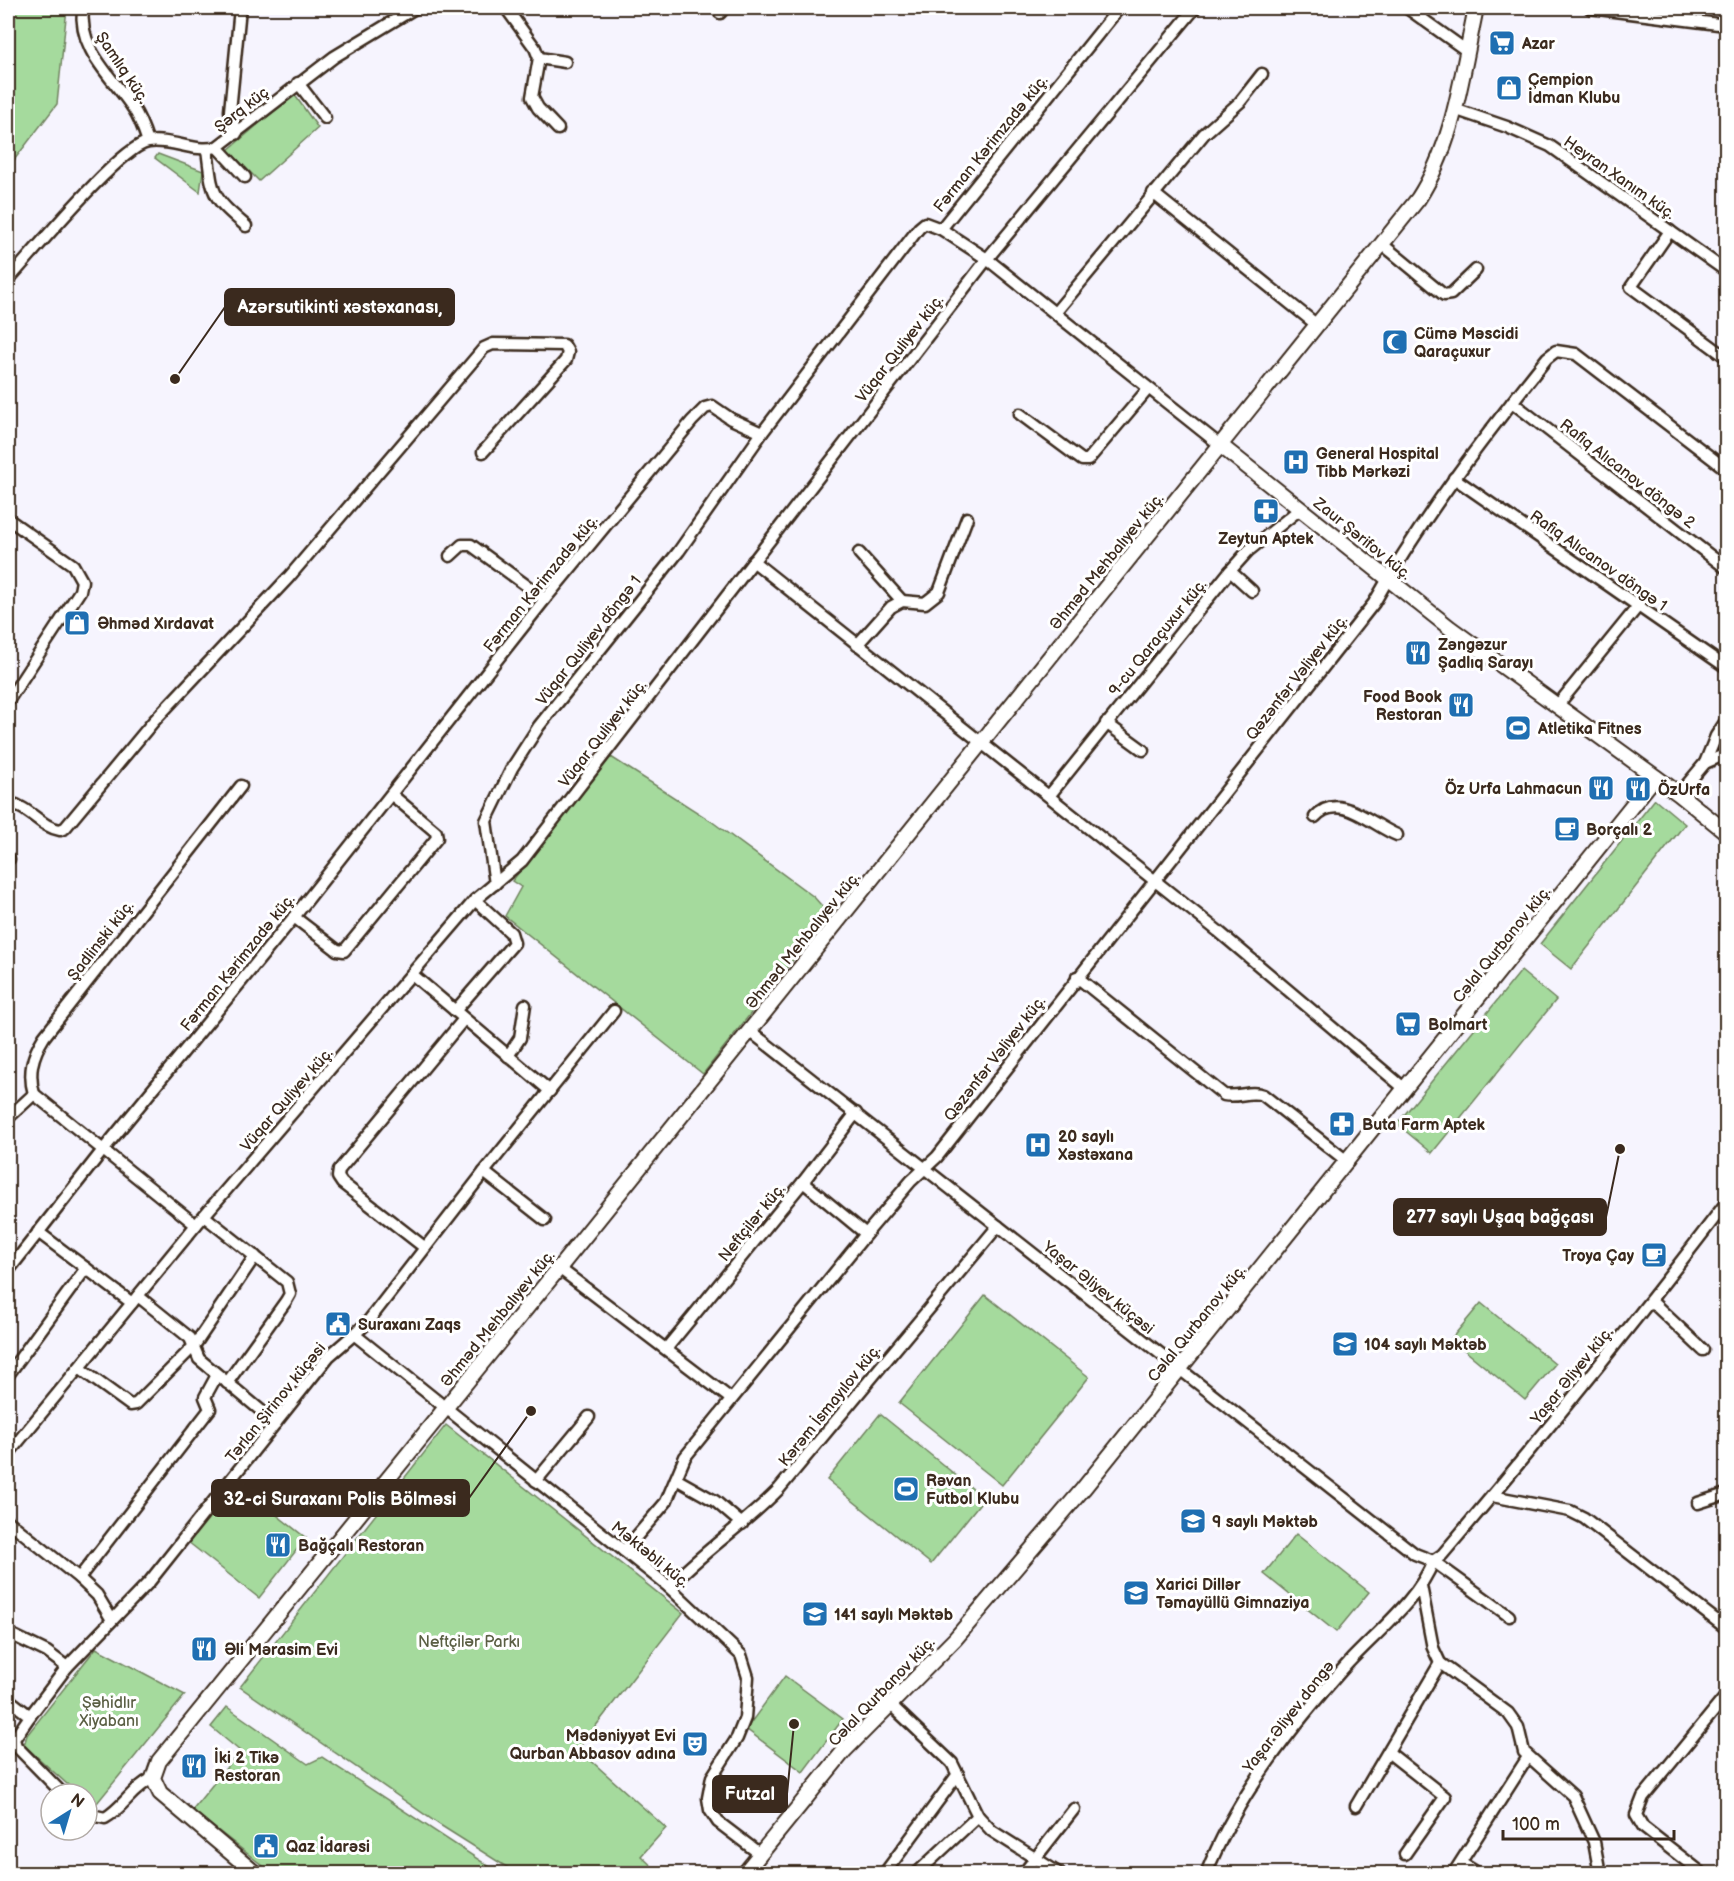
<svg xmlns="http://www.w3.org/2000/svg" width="1734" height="1881" viewBox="0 0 1734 1881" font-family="'Balsamiq Sans',sans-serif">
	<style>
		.green { fill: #a5da9d; stroke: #70825e; stroke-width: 1.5 }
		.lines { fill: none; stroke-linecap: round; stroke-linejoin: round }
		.minor-casing { stroke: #3b2a1e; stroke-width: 15 }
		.tertiary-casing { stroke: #3b2a1e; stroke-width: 18 }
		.minor { stroke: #fff; stroke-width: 10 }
		.tertiary { stroke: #fff; stroke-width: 14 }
		.labels { text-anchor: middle; stroke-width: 6; stroke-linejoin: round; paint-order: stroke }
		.poi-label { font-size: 16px; font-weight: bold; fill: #3b2a1e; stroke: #fff; text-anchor: start }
		.street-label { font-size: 16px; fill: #3b2a1e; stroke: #fff }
		.park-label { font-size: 16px; fill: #5b5f44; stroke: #fff }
		.leader { fill: none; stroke: #3b2a1e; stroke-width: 2 }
		.callout-dot { fill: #3b2a1e; stroke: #fff; stroke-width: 2 }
		.callout { fill: #3b2a1e; stroke: #3b2a1e; stroke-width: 2 }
		.callout-label { font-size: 18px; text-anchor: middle; font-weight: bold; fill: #fff }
	</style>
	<rect width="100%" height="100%" fill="#f6f4fe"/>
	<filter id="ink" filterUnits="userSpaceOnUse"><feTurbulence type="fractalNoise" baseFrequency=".0167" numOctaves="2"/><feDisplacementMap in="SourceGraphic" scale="12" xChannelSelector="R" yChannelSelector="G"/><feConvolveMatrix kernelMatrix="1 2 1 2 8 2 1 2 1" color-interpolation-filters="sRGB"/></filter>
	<g filter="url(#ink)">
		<g class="green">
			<polygon points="8,8 67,8 57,104 8,168"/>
			<polygon points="294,94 318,128 259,181 228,150"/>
			<polygon points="158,154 203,171 200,192 155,158"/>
			<polygon points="611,757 711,821 814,897 829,914 703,1074 505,916 521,887 512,881"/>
			<polygon points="1655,799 1685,824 1571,969 1540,944"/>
			<polygon points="1521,971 1556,1000 1432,1153 1397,1124"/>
			<polygon points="985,1295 1089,1377 1002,1485 899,1403"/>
			<polygon points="1481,1303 1555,1364 1525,1400 1451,1339"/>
			<polygon points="880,1414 984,1498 931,1564 827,1480"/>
			<polygon points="446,1425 683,1613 578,1749 666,1828 641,1856 659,1873 516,1873 440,1825 240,1687"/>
			<polygon points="236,1483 306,1538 259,1598 188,1542"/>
			<polygon points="1296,1534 1369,1592 1336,1632 1264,1574"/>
			<polygon points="96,1648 185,1695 93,1808 87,1802 87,1794 78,1794 24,1745 27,1735"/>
			<polygon points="785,1676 843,1719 803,1772 746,1729"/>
			<polygon points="227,1707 308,1764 322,1757 499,1873 272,1873 192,1810 240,1751 211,1727"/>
		</g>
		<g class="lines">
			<defs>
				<g id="minor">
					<path d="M83 8C78 50 111 75 133 108 140 118 144 130 148 142"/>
					<polyline points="506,8 535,48 539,58 532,97 538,108 558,129"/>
					<polyline points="1407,8 1467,51"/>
					<polyline points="1590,8 1726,25"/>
					<polyline points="720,13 724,8"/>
					<polyline points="539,58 565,62"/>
					<polyline points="298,83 325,118"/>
					<polyline points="1454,109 1507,127 1550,146 1726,271"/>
					<polyline points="236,134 230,111 240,8"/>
					<polyline points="217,147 245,177"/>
					<path d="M207 149C213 196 210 195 246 226"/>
					<polyline points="1153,193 1317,325"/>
					<polyline points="941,229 987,259 1220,445"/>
					<polyline points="1670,231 1631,287 1726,357"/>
					<polyline points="1382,244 1444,295 1451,294 1476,270"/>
					<path d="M8 280C32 254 120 147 148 142 171 138 194 153 217 147L334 57 415 8"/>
					<polyline points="1055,313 1204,134 1240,102 1262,74"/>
					<polyline points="1512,402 1726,568"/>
					<polyline points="1020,414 1082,460 1088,460 1148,389"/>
					<polyline points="1454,478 1726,667"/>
					<polyline points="8,519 73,565 82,581 80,591 8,701"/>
					<polyline points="859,553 902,601"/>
					<polyline points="450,556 462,545 471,545 545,599"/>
					<polyline points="753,561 1218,931 1405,1089"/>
					<polyline points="1230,571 1252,591"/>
					<polyline points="857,645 891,607 902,601 925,603 939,592 967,518"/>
					<polyline points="1557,706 1639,605"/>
					<polyline points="1106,723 1143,750"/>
					<polyline points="1705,763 1716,736 1726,721"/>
					<polyline points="1679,794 1705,763 1726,754"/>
					<polyline points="1049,796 1230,571 1248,551 1300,509"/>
					<path d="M8 803C29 806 40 827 60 830L65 828 153 722 289 577 484 348 493 344 564 345 568 352 566 360 483 452"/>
					<path d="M1315 817C1339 790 1373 826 1397 835"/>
					<polyline points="8,858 9,859"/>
					<polyline points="495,884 486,821 512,768 539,726 679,551 762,433 919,228 925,223 941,229 1119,8"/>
					<polyline points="294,917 337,950 344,951 437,838 436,832 392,795"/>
					<polyline points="413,975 550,1091"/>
					<path d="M1077 977 1224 1095C1238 1098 1250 1090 1263 1095L1348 1162"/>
					<polyline points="455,1011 514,943 511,933 475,900"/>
					<polyline points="750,1031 1415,1554 1433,1561 1509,1616"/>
					<polyline points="508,1056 520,1038 525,1005"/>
					<polyline points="34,1094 196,1225"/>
					<path d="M8 1118 34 1094C28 1073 32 1056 44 1037L241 786"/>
					<polyline points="484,1172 545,1220"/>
					<polyline points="803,1182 866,1234"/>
					<polyline points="204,1216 287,1282 290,1294 286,1301 227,1383"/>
					<polyline points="38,1232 132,1303"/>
					<polyline points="424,1247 342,1183 338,1177 339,1170 464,1019"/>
					<polyline points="559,1268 731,1399"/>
					<polyline points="8,1271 103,1150 294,917 545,599 692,421 705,408 712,406 731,419 762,433"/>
					<polyline points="138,1296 190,1338 199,1359 276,1423"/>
					<polyline points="1651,1301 1703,1350"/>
					<polyline points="355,1335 669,1587 741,1655 748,1677 745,1718 737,1738 712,1777 708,1798 710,1810 718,1822 760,1854"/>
					<polyline points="666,1349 803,1182 856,1113"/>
					<polyline points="79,1368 130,1405 136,1404 194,1346 255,1256"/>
					<polyline points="8,1375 86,1268"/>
					<polyline points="8,1454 196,1225 475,900 522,861 987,259 1195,8"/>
					<polyline points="676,1479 715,1501 742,1524"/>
					<polyline points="536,1481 589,1417"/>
					<polyline points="1492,1496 1570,1511 1584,1518 1726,1628"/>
					<polyline points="1698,1503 1726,1494"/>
					<polyline points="8,1521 79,1578 97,1595 112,1620"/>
					<path d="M624 1551 666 1502 685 1457 866 1234 911 1181 937 1157 1374 603C1423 516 1484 437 1547 358L1556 351 1576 354 1726 469"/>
					<path d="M1433 1561 1442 1555C1540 1440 1635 1322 1726 1203"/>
					<polyline points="79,1578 210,1409 205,1397 217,1375"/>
					<polyline points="1421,1586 1433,1648 1440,1663 1508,1713 1518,1727 1524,1752 1573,1796 1594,1842 1600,1874"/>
					<path d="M669 1587C703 1551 744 1525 779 1489L998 1226"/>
					<polyline points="8,1633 47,1652 67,1667 30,1716"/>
					<polyline points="67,1667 150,1581 329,1356 366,1324 484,1172 614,1011"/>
					<polyline points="8,1699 30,1716 14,1739 16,1746 63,1794"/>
					<polyline points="889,1703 952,1763 978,1816 992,1831 1060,1874"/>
					<polyline points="1388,1752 1445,1797 1405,1854"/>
					<polyline points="1356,1806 1440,1663"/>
					<path d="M87 1814 105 1818C123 1808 132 1788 153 1778"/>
					<polyline points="1461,1863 1479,1874"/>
					<polyline points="884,1874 958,1774"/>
					<polyline points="916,1874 978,1816"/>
					<polyline points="1023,1874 1074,1809"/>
					<path d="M1206 1874C1237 1795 1293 1725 1349 1662 1376 1633 1420 1598 1433 1561"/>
					<polyline points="1453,1874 1528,1757"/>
					<polyline points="1703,1874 1643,1827 1636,1815 1643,1797 1726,1696"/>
				</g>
				<g id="tertiary">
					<polyline points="1220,445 1450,628 1679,794 1726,832"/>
					<path d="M256 1874 160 1793 153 1778 159 1761 559 1268 1418 199C1455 142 1462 72 1476 8"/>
					<polyline points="744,1874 844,1751 955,1639 1083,1489 1655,777"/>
				</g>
			</defs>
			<use href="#minor" class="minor-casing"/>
			<use href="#tertiary" class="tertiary-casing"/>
			<use href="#minor" class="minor"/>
			<use href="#tertiary" class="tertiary"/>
		</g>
	</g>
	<defs>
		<symbol id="supermarket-square" viewBox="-11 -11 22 22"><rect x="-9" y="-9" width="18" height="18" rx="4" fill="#1f6fb2" stroke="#fff"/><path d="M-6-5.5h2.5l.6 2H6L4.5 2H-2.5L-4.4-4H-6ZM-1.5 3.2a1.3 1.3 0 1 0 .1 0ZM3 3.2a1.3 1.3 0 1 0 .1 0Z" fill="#fff"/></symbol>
		<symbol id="shop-square" viewBox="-11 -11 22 22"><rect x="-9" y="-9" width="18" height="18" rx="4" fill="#1f6fb2" stroke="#fff"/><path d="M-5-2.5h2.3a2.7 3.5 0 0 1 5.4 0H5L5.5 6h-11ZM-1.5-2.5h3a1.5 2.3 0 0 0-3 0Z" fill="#fff"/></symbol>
		<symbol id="mosque-square" viewBox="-11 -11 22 22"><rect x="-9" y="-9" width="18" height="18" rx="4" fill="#1f6fb2" stroke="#fff"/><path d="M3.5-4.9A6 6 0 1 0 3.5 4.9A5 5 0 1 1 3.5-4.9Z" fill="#fff"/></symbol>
		<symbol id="hospital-square" viewBox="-11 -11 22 22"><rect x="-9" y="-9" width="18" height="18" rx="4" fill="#1f6fb2" stroke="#fff"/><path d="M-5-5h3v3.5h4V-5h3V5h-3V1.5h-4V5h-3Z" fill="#fff"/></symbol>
		<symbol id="pharmacy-square" viewBox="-11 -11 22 22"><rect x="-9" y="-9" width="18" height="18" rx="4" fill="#1f6fb2" stroke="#fff"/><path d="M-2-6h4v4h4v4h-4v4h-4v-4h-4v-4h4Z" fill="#fff"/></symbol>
		<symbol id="restaurant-square" viewBox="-11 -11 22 22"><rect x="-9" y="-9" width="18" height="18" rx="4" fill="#1f6fb2" stroke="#fff"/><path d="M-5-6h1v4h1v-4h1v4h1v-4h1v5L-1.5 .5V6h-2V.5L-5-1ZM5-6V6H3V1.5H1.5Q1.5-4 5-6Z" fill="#fff"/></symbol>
		<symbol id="stadium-square" viewBox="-11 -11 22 22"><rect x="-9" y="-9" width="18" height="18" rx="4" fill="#1f6fb2" stroke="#fff"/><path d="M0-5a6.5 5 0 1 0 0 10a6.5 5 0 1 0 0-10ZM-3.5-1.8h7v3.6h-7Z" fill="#fff"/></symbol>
		<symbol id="cafe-square" viewBox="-11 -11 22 22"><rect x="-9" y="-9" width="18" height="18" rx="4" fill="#1f6fb2" stroke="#fff"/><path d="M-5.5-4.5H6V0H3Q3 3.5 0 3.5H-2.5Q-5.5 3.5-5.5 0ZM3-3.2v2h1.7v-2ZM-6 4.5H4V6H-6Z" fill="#fff"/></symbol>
		<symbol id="civic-square" viewBox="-11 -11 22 22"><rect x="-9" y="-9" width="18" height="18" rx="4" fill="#1f6fb2" stroke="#fff"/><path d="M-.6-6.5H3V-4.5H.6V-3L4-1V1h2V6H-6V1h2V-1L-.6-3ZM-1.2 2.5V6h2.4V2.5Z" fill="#fff"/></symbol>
		<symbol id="school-square" viewBox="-11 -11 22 22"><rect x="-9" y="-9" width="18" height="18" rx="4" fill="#1f6fb2" stroke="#fff"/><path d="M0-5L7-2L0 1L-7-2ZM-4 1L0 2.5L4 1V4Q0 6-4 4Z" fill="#fff"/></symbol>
		<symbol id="theatre-square" viewBox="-11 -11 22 22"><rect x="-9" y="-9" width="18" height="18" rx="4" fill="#1f6fb2" stroke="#fff"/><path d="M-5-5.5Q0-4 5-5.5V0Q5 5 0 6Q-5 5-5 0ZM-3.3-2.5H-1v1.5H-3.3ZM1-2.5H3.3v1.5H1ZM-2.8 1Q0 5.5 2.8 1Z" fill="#fff"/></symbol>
	</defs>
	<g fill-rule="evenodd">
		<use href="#supermarket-square" x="1487" y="28" width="30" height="30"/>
		<use href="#shop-square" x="1494" y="73" width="30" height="30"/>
		<use href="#mosque-square" x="1380" y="327" width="30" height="30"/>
		<use href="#hospital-square" x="1281" y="447" width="30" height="30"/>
		<use href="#pharmacy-square" x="1251" y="496" width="30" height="30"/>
		<use href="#shop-square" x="62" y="608" width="30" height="30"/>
		<use href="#restaurant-square" x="1403" y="638" width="30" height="30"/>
		<use href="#restaurant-square" x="1446" y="690" width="30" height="30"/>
		<use href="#stadium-square" x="1503" y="713" width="30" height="30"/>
		<use href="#restaurant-square" x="1586" y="773" width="30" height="30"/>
		<use href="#restaurant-square" x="1623" y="774" width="30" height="30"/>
		<use href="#cafe-square" x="1552" y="814" width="30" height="30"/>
		<use href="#supermarket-square" x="1393" y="1009" width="30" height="30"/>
		<use href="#pharmacy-square" x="1327" y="1109" width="30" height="30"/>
		<use href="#hospital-square" x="1023" y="1130" width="30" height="30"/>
		<use href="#cafe-square" x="1639" y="1240" width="30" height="30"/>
		<use href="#civic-square" x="323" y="1309" width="30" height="30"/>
		<use href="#school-square" x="1330" y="1329" width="30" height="30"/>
		<use href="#stadium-square" x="891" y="1474" width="30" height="30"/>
		<use href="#school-square" x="1178" y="1506" width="30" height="30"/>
		<use href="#restaurant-square" x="263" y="1530" width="30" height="30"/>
		<use href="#school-square" x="1121" y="1578" width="30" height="30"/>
		<use href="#school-square" x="800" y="1599" width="30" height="30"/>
		<use href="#restaurant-square" x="189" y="1634" width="30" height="30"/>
		<use href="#theatre-square" x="680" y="1729" width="30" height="30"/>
		<use href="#restaurant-square" x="179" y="1751" width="30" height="30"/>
		<use href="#civic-square" x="251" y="1831" width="30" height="30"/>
	</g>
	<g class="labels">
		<g class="poi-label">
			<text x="1522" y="49">Azar</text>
			<text x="1528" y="85">Çempion<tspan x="1528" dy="18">İdman Klubu</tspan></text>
			<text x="1414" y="339">Cümə Məscidi<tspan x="1414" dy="18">Qaraçuxur</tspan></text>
			<text x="1316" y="459">General Hospital<tspan x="1316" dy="18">Tibb Mərkəzi</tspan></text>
			<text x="1266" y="544" text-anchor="middle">Zeytun Aptek</text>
			<text x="97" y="629">Əhməd Xırdavat</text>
			<text x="1438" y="650">Zəngəzur<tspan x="1438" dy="18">Şadlıq Sarayı</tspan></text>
			<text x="1442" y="702" text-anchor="end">Food Book<tspan x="1442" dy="18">Restoran</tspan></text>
			<text x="1538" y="734">Atletika Fitnes</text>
			<text x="1582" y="794" text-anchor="end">Öz Urfa Lahmacun</text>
			<text x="1658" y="795">ÖzUrfa</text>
			<text x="1586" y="835">Borçalı 2</text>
			<text x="1428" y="1030">Bolmart</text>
			<text x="1362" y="1130">Buta Farm Aptek</text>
			<text x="1058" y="1142">20 saylı<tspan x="1058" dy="18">Xəstəxana</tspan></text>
			<text x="1634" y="1261" text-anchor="end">Troya Çay</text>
			<text x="358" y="1330">Suraxanı Zaqs</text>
			<text x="1364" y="1350">104 saylı Məktəb</text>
			<text x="926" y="1486">Rəvan<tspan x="926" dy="18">Futbol Klubu</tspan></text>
			<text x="1212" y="1527">9 saylı Məktəb</text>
			<text x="298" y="1551">Bağçalı Restoran</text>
			<text x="1156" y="1590">Xarici Dillər<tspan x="1156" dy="18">Təmayüllü Gimnaziya</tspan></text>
			<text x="834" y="1620">141 saylı Məktəb</text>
			<text x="224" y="1655">Əli Mərasim Evi</text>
			<text x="676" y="1741" text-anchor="end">Mədəniyyət Evi<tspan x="676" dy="18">Qurban Abbasov adına</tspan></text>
			<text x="214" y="1763">İki 2 Tikə<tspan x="214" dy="18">Restoran</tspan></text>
			<text x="286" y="1852">Qaz İdarəsi</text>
		</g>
		<g class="street-label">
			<text transform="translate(123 67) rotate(56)" y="6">Şamlıq küç.</text>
			<text transform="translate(241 109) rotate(-38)" y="6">Şərq küç</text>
			<text transform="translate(990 143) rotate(-51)" y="6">Fərman Kərimzadə küç.</text>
			<text transform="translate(1620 177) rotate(35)" y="6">Heyran Xanım küç.</text>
			<text transform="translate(899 348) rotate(-52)" y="6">Vüqar Quliyev küç.</text>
			<text transform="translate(1628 473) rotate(38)" y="6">Rafiq Alıcanov döngə 2</text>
			<text transform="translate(1363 538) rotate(39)" y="6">Zaur Şərifov küç.</text>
			<text transform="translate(1599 560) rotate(35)" y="6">Rafiq Alıcanov döngə 1</text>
			<text transform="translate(1106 561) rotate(-51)" y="6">Əhməd Mehbalıyev küç.</text>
			<text transform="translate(540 583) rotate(-51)" y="6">Fərman Kərimzadə küç.</text>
			<text transform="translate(1157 637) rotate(-51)" y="6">9-cu Qaraçuxur küç.</text>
			<text transform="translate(588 640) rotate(-52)" y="6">Vüqar Quliyev döngə 1</text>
			<text transform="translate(1296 677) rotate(-52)" y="6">Qəzənfər Vəliyev küç.</text>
			<text transform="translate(602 733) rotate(-52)" y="6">Vüqar Quliyev küç.</text>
			<text transform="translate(100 940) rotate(-52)" y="6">Şadlinski küç.</text>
			<text transform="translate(802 940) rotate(-51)" y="6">Əhməd Mehbalıyev küç.</text>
			<text transform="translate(1501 944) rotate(-51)" y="6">Cəlal Qurbanov küç.</text>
			<text transform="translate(237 962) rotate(-51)" y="6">Fərman Kərimzadə küç.</text>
			<text transform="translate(994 1058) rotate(-52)" y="6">Qəzənfər Vəliyev küç.</text>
			<text transform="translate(286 1099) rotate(-49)" y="6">Vüqar Quliyev küç.</text>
			<text transform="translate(751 1222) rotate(-51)" y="6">Neftçilər küç.</text>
			<text transform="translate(1099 1287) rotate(39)" y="6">Yaşar Əliyev küçəsi</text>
			<text transform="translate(497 1318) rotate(-51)" y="6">Əhməd Mehbalıyev küç.</text>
			<text transform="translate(1196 1323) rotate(-51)" y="6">Cəlal Qurbanov küç.</text>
			<text transform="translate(1571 1375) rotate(-51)" y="6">Yaşar Əliyev küç.</text>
			<text transform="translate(275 1402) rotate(-51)" y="6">Tərlan Şirinov küçəsi</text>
			<text transform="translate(829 1405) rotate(-51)" y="6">Kərəm İsmayılov küç.</text>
			<text transform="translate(651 1554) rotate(39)" y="6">Məktəbli küç.</text>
			<text transform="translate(881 1691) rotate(-46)" y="6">Cəlal Qurbanov küç.</text>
			<text transform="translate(1288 1716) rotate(-52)" y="6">Yaşar Əliyev dongə</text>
		</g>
		<g class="park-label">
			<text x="469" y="1647">Neftçilər Parkı</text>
			<text x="109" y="1708">Şəhidlır<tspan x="109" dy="18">Xiyabanı</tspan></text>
		</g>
	</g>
	<path class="leader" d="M175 379L225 307M1620 1149L1606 1217M531 1411L469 1498M794 1724L787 1794"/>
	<g class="callout-dot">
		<circle cx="175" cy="379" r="6"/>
		<circle cx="1620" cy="1149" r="6"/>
		<circle cx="531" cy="1411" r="6"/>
		<circle cx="794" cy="1724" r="6"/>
	</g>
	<g class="callout">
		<rect x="225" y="289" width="229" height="36" rx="6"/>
		<rect x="1394" y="1199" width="212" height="36" rx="6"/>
		<rect x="212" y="1480" width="257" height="36" rx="6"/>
		<rect x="713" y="1776" width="74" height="36" rx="6"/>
	</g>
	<g class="callout-label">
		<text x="340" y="313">Azərsutikinti xəstəxanası,</text>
		<text x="1500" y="1223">277 saylı Uşaq bağçası</text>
		<text x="340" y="1505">32-ci Suraxanı Polis Bölməsi</text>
		<text x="750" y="1800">Futzal</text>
	</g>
	<rect width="1734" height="1881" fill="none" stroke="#fff" stroke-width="30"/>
	<rect x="15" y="15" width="1704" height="1851" fill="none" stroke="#3b2a1e" stroke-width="2" filter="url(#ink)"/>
	<g transform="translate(69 1812) rotate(37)"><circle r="28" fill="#ffffff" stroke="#b1aaa5" stroke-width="1.5"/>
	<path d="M0-4.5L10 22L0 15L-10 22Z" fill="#1f6fb2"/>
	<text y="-9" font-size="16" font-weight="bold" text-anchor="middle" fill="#3b2a1e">N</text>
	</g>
	<path d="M1503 1830v9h171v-9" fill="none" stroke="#3b2a1e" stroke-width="3"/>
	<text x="1512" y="1830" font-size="18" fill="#3b2a1e" stroke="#ffffff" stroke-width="4.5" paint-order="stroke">100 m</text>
</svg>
